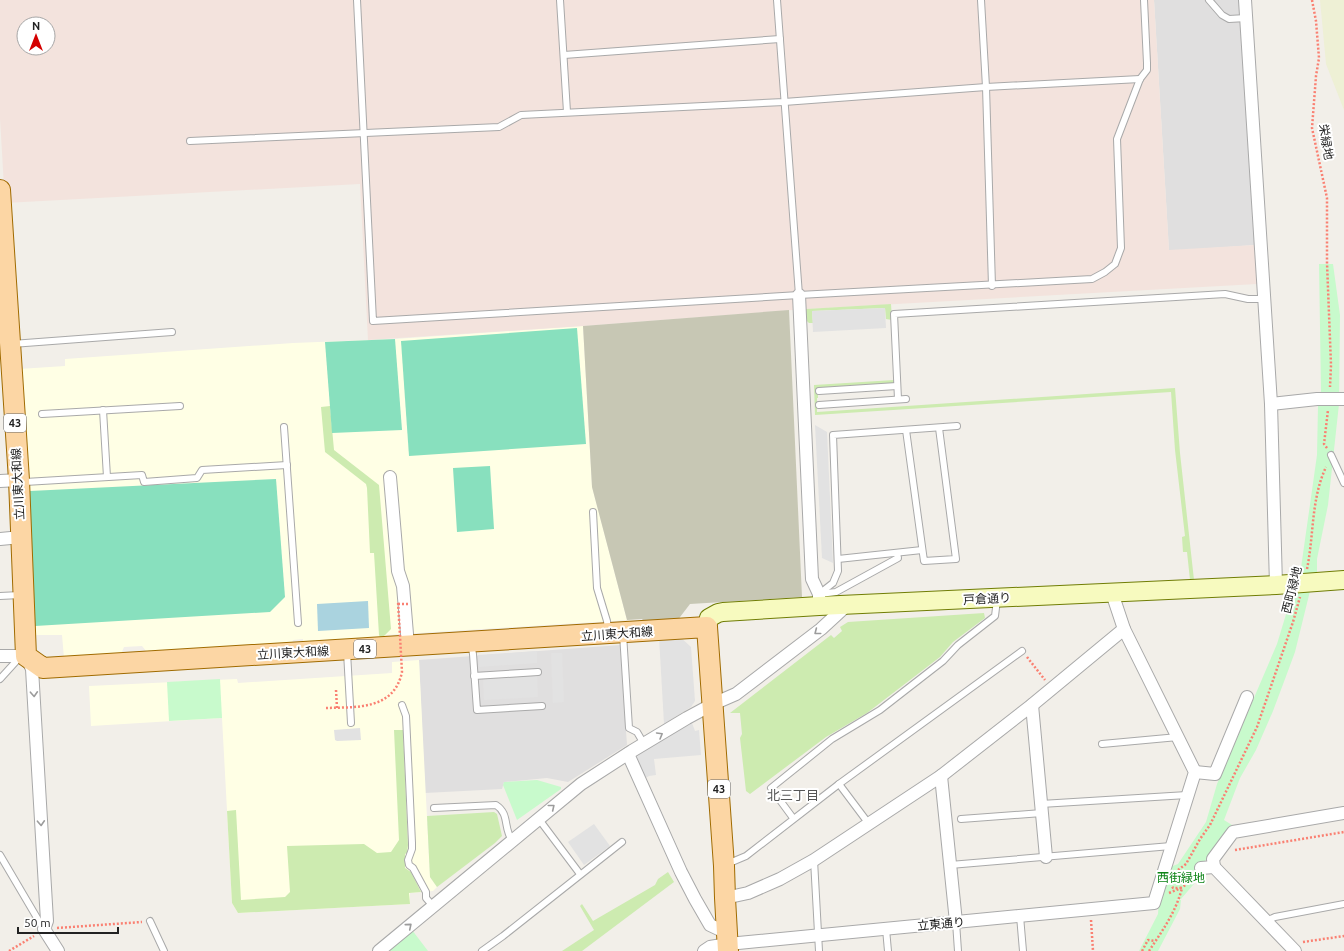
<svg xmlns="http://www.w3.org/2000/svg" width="1344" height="951" viewBox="0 0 1344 951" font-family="Ubuntu,'Noto Sans JP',sans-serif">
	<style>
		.residential { fill: #e0dfdf }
		.education { fill: #ffffe5 }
		.military { fill: #f3e3dd; fill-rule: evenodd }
		.construction { fill: #c7c7b4 }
		.farmland { fill: #eef0d5 }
		.grass { fill: #cdebb0 }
		.park { fill: #c8facc }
		.pitch { fill: #88e0be }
		.parking { fill: #e2e2e2 }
		.water { fill: #aad3df }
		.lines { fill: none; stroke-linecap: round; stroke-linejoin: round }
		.lane-casing { stroke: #a9a9a9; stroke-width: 8 }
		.street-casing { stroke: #a9a9a9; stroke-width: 14 }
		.secondary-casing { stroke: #707d05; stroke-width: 20 }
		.primary-casing { stroke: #a06b00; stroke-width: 22 }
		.path { stroke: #fa8072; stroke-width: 2.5; stroke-dasharray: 2 2; stroke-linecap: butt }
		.lane { stroke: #fff; stroke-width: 6 }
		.street { stroke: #fff; stroke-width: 12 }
		.secondary { stroke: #f7fabf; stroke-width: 18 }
		.primary { stroke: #fcd6a4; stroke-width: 20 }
		.path-bridge { stroke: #fa8072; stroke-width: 2.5; stroke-dasharray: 2 2; stroke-linecap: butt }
		.oneway { stroke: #9c9c9c }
		.labels { text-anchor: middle; stroke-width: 4; stroke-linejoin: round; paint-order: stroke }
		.shield { fill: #fff; stroke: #646464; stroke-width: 1 }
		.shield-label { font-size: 11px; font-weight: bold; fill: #222 }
		.street-label { font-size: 12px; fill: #222; stroke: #fff }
		.park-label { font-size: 12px; fill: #0c8416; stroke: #fff }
		.neighbourhood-label { font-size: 13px; fill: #555; stroke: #fff }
	</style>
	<rect width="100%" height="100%" fill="#f2efe9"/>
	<g class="residential">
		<polygon points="1154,0 1240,0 1255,245 1169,251"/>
		<polygon points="620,645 627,745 568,782 547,778 504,782 502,789 425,793 419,660"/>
	</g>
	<g class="education">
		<polygon points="583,326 592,487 627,620 386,635 381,639 303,643 303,639 293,640 292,643 147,652 142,646 124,647 121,654 64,658 62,635 35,635 27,495 30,491 29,474 25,471 19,369 65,366 65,359 293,343 395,339"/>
		<polygon points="419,660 430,877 437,887 433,891 410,893 410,904 238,913 232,903 222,718 91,726 89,686 237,679 238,683 392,673 392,662"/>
	</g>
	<path class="military" d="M0 0H1154L1169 250 1255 245 1257 284 806 309 583 326 368 340 360 184 5 203 0 119ZM24 24H48V48H24Z"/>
	<polygon class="construction" points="789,310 802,597 690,604 677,621 645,623 642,619 627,620 592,487 583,326"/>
	<polygon class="farmland" points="1320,0 1344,0 1344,110 1326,64"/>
	<g class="grass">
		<polygon points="891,304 892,320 886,319 885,308 812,311 813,323 809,323 806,320 806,309"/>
		<polygon points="894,380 894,384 816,388 816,393 818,393 818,398 817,398 817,412 1175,388 1180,453 1194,580 1190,580 1187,552 1183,552 1182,537 1185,536 1175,450 1171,392 815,415 814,385"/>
		<polygon points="330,406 334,450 379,485 391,629 381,639 379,635 374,553 370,553 367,488 366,484 325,452 321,407"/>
		<polygon points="984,613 985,618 953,642 940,657 867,713 826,737 750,794 746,791 740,738 742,734 740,713 730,713 831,635 834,638 842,631 840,627 848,622"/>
		<polygon points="394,730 403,730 408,845 407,853 405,854 405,868 411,872 421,892 409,893 410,904 238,913 232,903 227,811 236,810 241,900 285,897 290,892 287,846 364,844 377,853 391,852 399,840"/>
		<polygon points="494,812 497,814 502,836 495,843 437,887 430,877 427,816"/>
		<polygon points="668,872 674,882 582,951 562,951 594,930 580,906 582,904 593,921 655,885 658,879"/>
	</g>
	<g class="park">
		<polygon points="1319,264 1333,264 1340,315 1339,404 1328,505 1317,559 1317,573 1311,587 1295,652 1285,679 1273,711 1256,750 1240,778 1224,820 1232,825 1195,874 1199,878 1181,899 1174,899 1181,900 1180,909 1158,951 1139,951 1158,914 1159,899 1170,867 1178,864 1206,822 1217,784 1277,644 1287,611 1287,592 1300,575 1317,455 1318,406 1321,391"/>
		<polygon points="220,679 222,718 169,721 167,682"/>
		<polygon points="537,780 561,787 561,789 517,820 503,785 504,782"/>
		<polygon points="412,930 428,951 386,951"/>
	</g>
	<g class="pitch">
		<polygon points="577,328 586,444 409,456 401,341"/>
		<polygon points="395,339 402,430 332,433 325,342"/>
		<polygon points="490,466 494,529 457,532 453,468"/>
		<polygon points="276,479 285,597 270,612 35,626 27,495 30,491"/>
	</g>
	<g class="parking">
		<polygon points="885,308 886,328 813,332 812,311"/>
		<polygon points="815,425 827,432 833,563 822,558"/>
		<polygon points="659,637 680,637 691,647 695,701 691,707 664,724"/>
		<polygon points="537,651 537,663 479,667 478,655"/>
		<polygon points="551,653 562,653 564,702 553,703"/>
		<polygon points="537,676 538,697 484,700 483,679"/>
		<polygon points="692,723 695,731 699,730 701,755 654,759 656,775 649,776 644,779 634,755"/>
		<polygon points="360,728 361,740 337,741 335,740 334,730"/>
		<polygon points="594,824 610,846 584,865 568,842"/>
	</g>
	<polygon class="water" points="368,601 369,628 318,631 317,604"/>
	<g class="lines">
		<defs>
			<g id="lane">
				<polyline points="357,0 373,321 799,295 1092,279 1105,272 1115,264 1121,248 1117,139 1140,79 1147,70 1147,63 1144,0"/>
				<polyline points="560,0 567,112"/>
				<polyline points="777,0 799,295"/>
				<polyline points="981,0 986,87 992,286"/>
				<polyline points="1209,0 1222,15 1229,19 1246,18"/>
				<polyline points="564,55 780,39"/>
				<polyline points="190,141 499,127 521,115 784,102 986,87 1140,79"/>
				<polyline points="12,344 172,332"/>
				<polyline points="819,391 897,386"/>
				<polyline points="898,399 894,314 1225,294 1248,299 1264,299"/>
				<polyline points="819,405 906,399"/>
				<polyline points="103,410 107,477"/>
				<polyline points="42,414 180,406"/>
				<polyline points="284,427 298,623"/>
				<polyline points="906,430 924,561 956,559 939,428"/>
				<polyline points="1331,455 1344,483"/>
				<polyline points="23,481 25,482 142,475 144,482 197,478 202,470 287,465"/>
				<polyline points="593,512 597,588 607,621 608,631"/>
				<polyline points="838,559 922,550"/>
				<polyline points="819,594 833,583 838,571 833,435 957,426"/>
				<polyline points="819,594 836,592 898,558 897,553"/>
				<polyline points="0,596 20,595"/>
				<polyline points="623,634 629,728 637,732 644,744"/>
				<polyline points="471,644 473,654 477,710 542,706"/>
				<polyline points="347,652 351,723"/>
				<polyline points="474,676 538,672"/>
				<polyline points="0,679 20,657"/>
				<polyline points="402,705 406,716 412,843 412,849 408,860 409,865 413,868 426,892 426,898 433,906"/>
				<polyline points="1102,744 1178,737"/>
				<polyline points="839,784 869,824"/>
				<polyline points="1041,804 1187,795"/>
				<path d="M434 808 496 805C510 814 503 828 512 840"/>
				<polyline points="538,818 580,874"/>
				<polyline points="793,818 771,788 832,739 880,710 943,661 958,645 995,616 997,600"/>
				<polyline points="961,819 1042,813"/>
				<polyline points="0,855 43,928"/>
				<polyline points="814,860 819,951"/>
				<polyline points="727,864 746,856 839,784 1022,651"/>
				<polyline points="950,865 1171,846"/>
				<polyline points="1020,916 1023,951"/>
				<polyline points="150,921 164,951"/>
				<polyline points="1266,921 1275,917 1344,904"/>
				<polyline points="956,922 958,951"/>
				<polyline points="886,929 888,951"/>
				<polyline points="482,951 503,936 622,842"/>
			</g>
			<g id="street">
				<polyline points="1245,0 1271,404 1276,585"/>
				<polyline points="799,295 812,579 819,594 819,606"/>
				<polyline points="1271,404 1317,399 1344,399"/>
				<polyline points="390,477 398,571 403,586 408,646"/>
				<polyline points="0,481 19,480"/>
				<polyline points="0,539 21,537"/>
				<polyline points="0,656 26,656 32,669 47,921 44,929 58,951"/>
				<polyline points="1032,705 1046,857"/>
				<polyline points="628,754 681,872 695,899 710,925 727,933"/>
				<polyline points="1195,772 1215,774 1247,697"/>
				<polyline points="941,776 956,922"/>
				<polyline points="1214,867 1213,859 1233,832 1344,813"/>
				<polyline points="1201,868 1214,867 1295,951"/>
				<polyline points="725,898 748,893 780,879 814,860 941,776 1032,705 1124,629"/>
				<polyline points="379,951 581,784 632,751 687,718 713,704 736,694 821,629 846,606"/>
				<polyline points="704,951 710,947 728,944 1154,903 1195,772 1124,629 1112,593"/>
			</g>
			<polyline id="secondary" points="707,627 709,618 718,613 723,612 819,606 1276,585 1344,580"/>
			<polyline id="primary" points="0,190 19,480 26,656 43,668 707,627 724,866 725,898 728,951"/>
		</defs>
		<use href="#lane" class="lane-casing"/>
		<use href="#street" class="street-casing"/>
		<use href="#secondary" class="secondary-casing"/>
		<use href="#primary" class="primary-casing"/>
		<g class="path">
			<polyline points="1312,0 1316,21 1319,58 1316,76 1312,128 1327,198 1327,263 1331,365 1330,387"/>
			<polyline points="1327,448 1324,444 1328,410"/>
			<path d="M1307 569C1314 535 1311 499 1326 467"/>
			<polyline points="1027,657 1045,680"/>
			<polyline points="336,690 337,708"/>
			<polyline points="1235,850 1344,832"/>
			<polyline points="1178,870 1186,864 1200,839 1210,825 1257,727 1293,622 1300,597"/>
			<path d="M1169 893C1179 889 1188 885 1195 877"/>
			<polyline points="1091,920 1093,951"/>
			<polyline points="57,928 142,922"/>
			<polyline points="1303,942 1344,936"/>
			<polyline points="9,951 34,936"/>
			<polyline points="1142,951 1148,940 1155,941"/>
			<path d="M1149 951C1162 931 1176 912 1182 888H1173L1172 886"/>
		</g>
		<use href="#lane" class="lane"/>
		<use href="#street" class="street"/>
		<use href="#secondary" class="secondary"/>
		<use href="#primary" class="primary"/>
		<g class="path-bridge">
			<polyline points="398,604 410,604"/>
			<path d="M326 708C357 707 394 710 402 672L398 601"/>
		</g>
	</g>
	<defs><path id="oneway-chevron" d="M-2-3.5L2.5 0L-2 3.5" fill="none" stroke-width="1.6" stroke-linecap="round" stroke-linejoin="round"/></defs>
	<g class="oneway">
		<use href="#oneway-chevron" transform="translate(817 632) rotate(142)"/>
		<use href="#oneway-chevron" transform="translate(34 694) rotate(87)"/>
		<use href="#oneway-chevron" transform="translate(660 735) rotate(-30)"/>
		<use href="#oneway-chevron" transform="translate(552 807) rotate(-39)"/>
		<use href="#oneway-chevron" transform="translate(41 823) rotate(87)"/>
		<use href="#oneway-chevron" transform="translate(409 926) rotate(-40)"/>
	</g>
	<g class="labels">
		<g class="shield">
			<rect x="4" y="414" width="22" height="18" rx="3"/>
			<rect x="354" y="640" width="22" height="18" rx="3"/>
			<rect x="708" y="780" width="22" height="18" rx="3"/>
		</g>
		<g class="shield-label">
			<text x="15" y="427">43</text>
			<text x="365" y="653">43</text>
			<text x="719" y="793">43</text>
		</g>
		<g class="street-label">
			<text transform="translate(1326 142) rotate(81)" y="4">栄緑地</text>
			<text transform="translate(18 484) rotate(-93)" y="4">立川東大和線</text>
			<text transform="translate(1292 590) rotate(-76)" y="4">西町緑地</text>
			<text transform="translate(987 599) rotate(-3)" y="4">戸倉通り</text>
			<text transform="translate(617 634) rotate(-4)" y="4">立川東大和線</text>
			<text transform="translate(293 653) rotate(-3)" y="4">立川東大和線</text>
			<text transform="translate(941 924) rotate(-5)" y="4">立東通り</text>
		</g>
		<g class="park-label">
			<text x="1181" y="882">西街緑地</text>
		</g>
		<g class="neighbourhood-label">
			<text x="793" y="800">北三丁目</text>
		</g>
	</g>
	<g transform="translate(36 36)"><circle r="19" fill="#ffffff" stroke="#a7a7a7"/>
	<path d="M0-3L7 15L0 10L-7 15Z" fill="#d40000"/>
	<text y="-6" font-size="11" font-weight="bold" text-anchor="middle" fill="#222222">N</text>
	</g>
	<path d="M18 927v6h100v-6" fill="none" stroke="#222222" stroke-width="2"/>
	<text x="24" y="927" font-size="12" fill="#222222" stroke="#ffffff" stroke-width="3" paint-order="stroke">50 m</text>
</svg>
